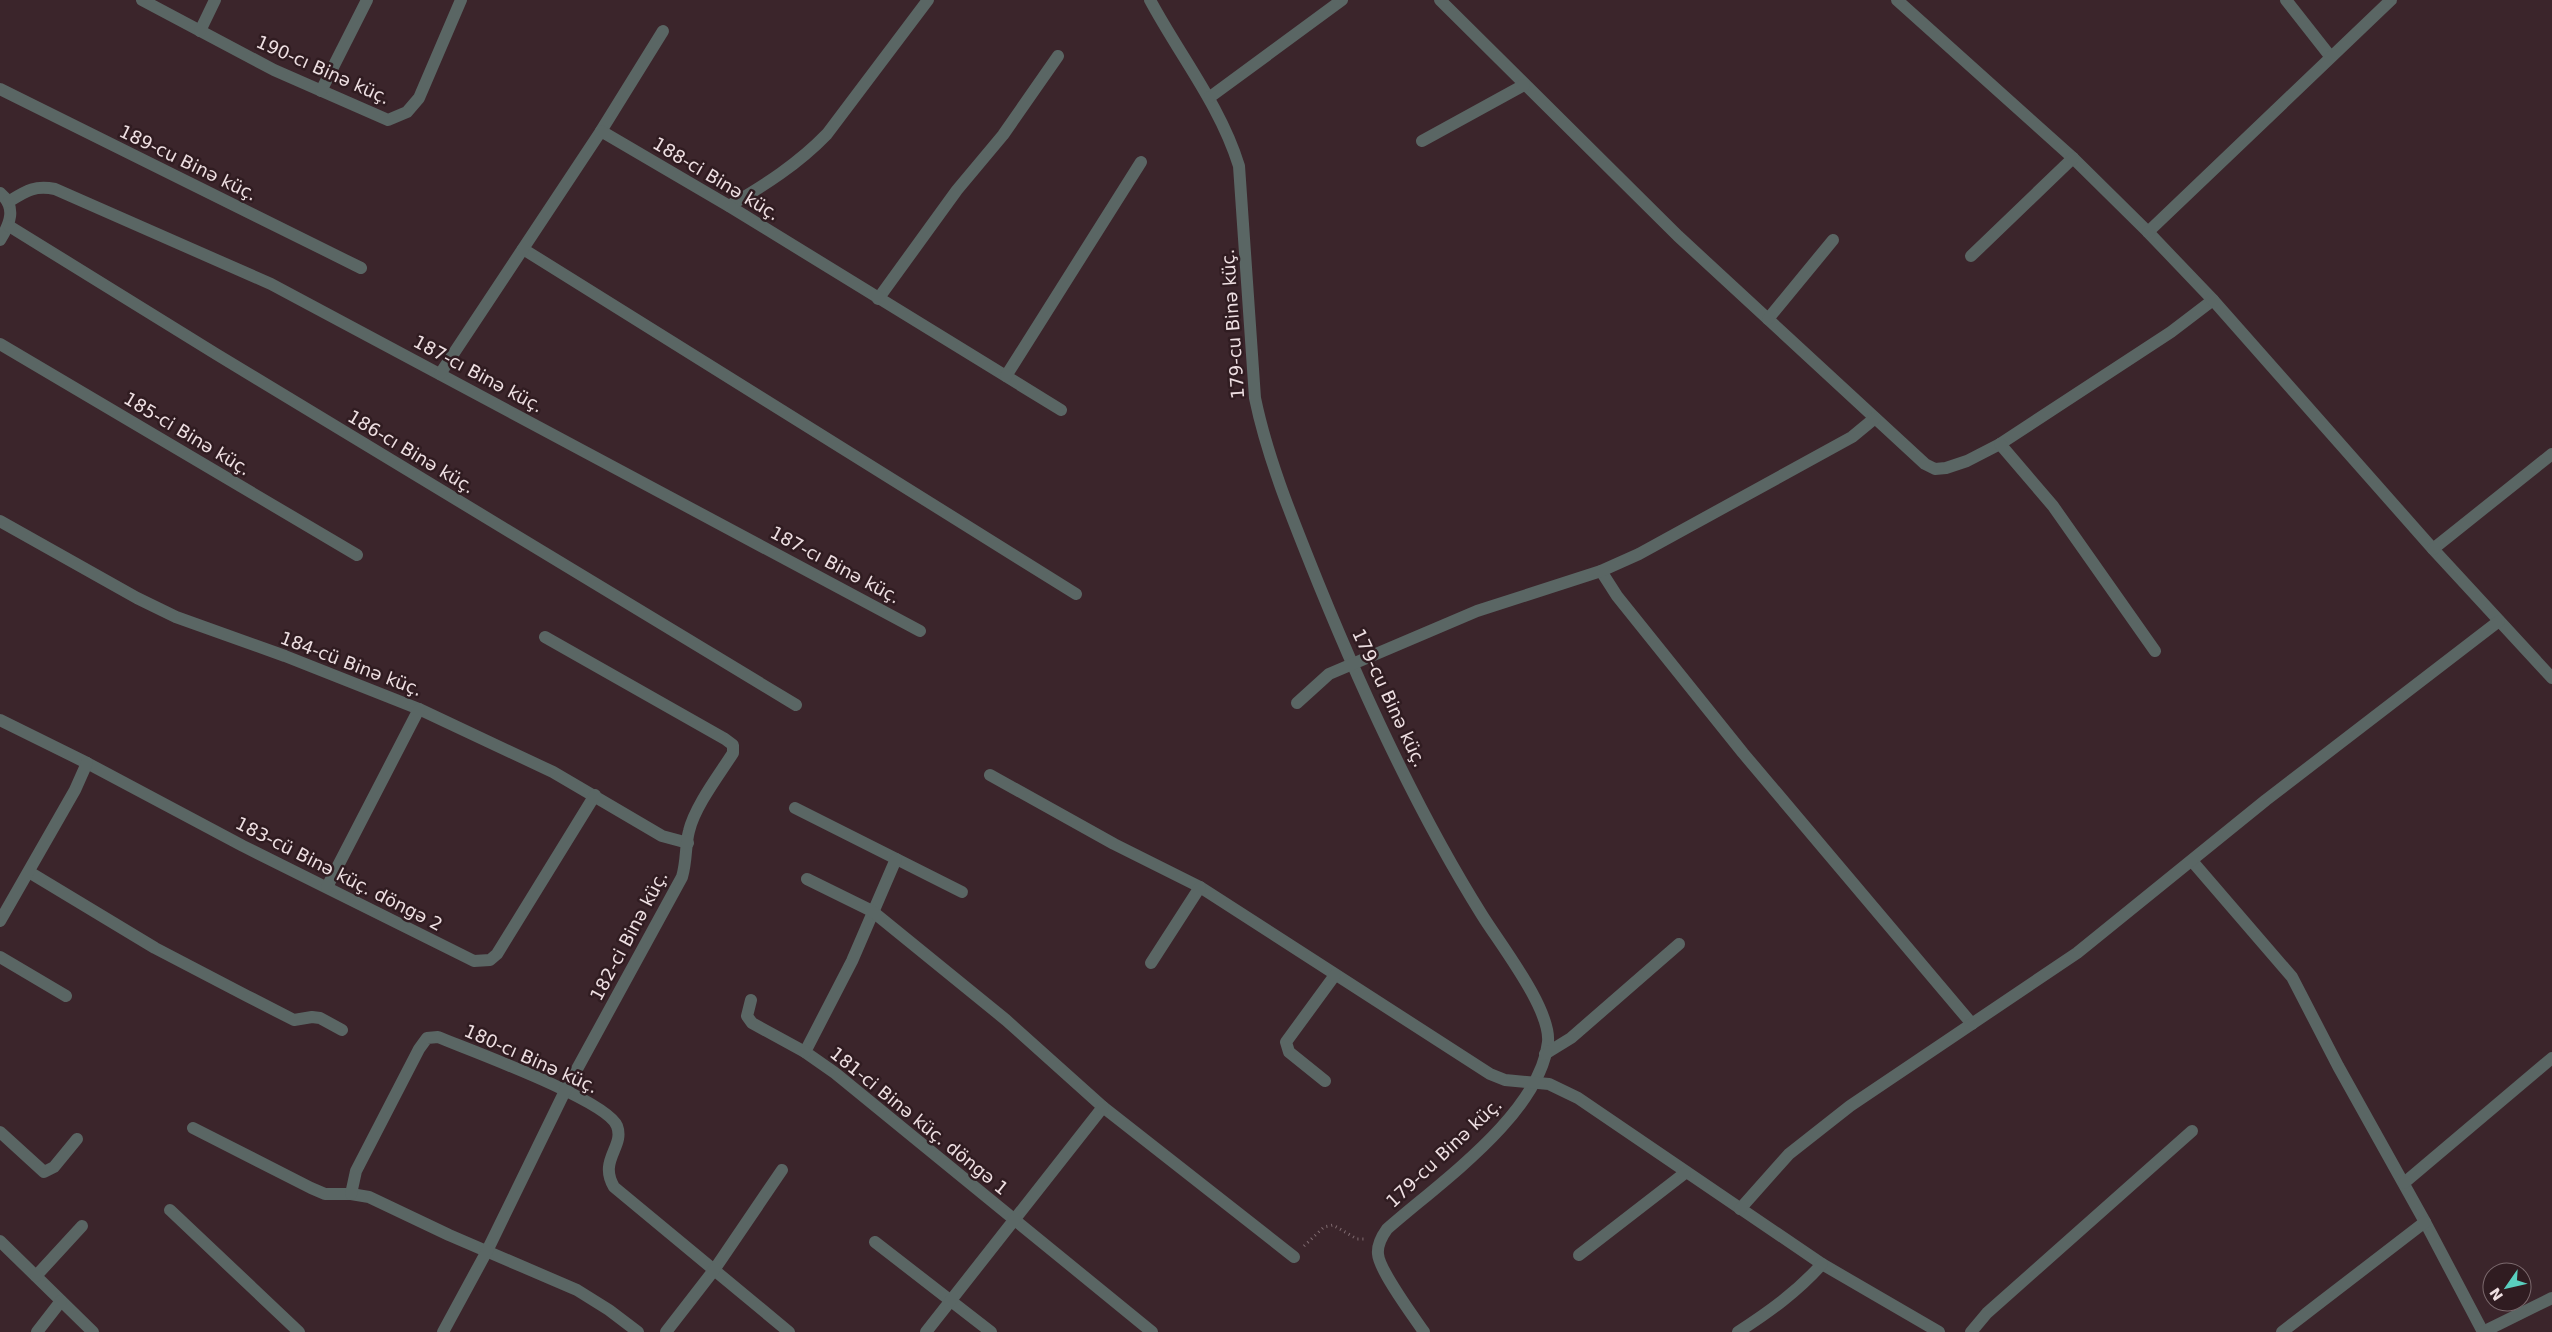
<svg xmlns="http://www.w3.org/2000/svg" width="2552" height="1332" viewBox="0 0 2552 1332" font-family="'DejaVu Sans',sans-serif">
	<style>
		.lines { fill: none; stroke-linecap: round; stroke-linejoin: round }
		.path { stroke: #806c71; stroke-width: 3; stroke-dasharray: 1 4; stroke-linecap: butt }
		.minor { stroke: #5a6664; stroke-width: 12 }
		.labels { text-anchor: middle; stroke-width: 5; stroke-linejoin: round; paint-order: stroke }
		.street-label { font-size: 18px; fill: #eedfe2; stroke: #301c21 }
	</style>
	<rect width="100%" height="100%" fill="#3b252b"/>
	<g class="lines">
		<polyline class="path" points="1304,1246 1324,1227 1333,1225 1357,1239 1364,1239"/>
		<g class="minor">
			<polyline points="142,0 274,70 388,120 407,112 419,98 461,0"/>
			<path d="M1150 0C1180 56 1220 105 1239 166L1255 398C1268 461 1295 525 1319 585 1365 698 1417 811 1482 915 1500 944 1551 1009 1548 1042 1540 1114 1439 1183 1387 1229 1382 1236 1377 1244 1378 1254 1379 1270 1413 1316 1424 1332"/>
			<polyline points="1440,0 1678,236 1925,464 1935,469 1946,468 1967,461 2000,444 2171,332 2213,300"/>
			<polyline points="1897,0 2073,158 2148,232 2213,300 2433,549 2552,678"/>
			<polyline points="2286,0 2330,56"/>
			<polyline points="200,31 215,0"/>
			<polyline points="0,89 361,268"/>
			<polyline points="321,91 367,0"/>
			<polyline points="1210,97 1342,0"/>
			<polyline points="601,131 663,31"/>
			<polyline points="1422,141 1524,85"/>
			<path d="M0 193C17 207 10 224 0 240"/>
			<path d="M8 202C26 191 34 185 55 189L271 284 920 631"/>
			<path d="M729 206C765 185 798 164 827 134L928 0"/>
			<polyline points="9,226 216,354 796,705"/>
			<polyline points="2148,232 2391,0"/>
			<polyline points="523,249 1076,594"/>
			<polyline points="1971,256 2073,158"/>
			<polyline points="878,299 957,190 1003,135 1058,56"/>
			<polyline points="1768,319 1833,240"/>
			<polyline points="0,344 357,555"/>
			<polyline points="440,374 601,131 729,206 1061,410"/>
			<polyline points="1006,376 1141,162"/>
			<polyline points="2000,444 2053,506 2155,651"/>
			<polyline points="0,521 137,598 176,617 285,656 419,709 553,772 662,836 688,843"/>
			<polyline points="2433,549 2552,454"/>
			<polyline points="1601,571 1617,596 1743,753 1972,1024"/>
			<polyline points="1297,703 1329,674 1477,611 1601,571 1639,554 1852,437 1875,418"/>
			<polyline points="0,720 87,763 243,846 474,961 490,960 497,954 595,795"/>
			<polyline points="990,775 1114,844 1200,887 1490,1074 1505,1080 1549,1084 1578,1098 1822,1264 1939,1332"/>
			<polyline points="795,808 962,892"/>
			<polyline points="896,859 852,961 805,1052 835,1073 1152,1332"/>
			<polyline points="2192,861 2292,977 2338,1066 2425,1222 2483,1332"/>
			<polyline points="29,872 155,948 247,996 294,1020 312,1017 320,1018 342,1030"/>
			<polyline points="807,879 872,911 1006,1020 1103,1107 1294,1257"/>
			<polyline points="327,887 419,709"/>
			<polyline points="0,921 75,790 87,763"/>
			<polyline points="0,957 66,996"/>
			<polyline points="1151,963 1200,887"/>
			<polyline points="751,1000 747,1016 752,1023 805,1052"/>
			<polyline points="1545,1054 1571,1038 1679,944"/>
			<polyline points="1325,1081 1289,1052 1286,1042 1335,975"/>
			<polyline points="193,1128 311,1188 325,1194 351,1194 369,1197 449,1235 577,1290 609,1310 638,1332"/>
			<polyline points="0,1132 44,1172 54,1167 77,1139"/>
			<polyline points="2404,1183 2552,1058"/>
			<path d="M351 1194 356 1171 419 1049 427 1038 438 1037C469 1050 607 1100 617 1126 625 1147 598 1160 614 1187L789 1332"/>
			<polyline points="1740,1209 1789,1154 1850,1106 2077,953 2266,800 2499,621"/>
			<polyline points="170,1210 299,1332"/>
			<polyline points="0,1241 93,1332"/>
			<polyline points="875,1242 991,1332"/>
			<polyline points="1579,1255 1685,1173"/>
			<polyline points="36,1276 82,1226"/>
			<polyline points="37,1332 61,1301"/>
			<path d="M443 1332 487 1251 565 1091 682 877C687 860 685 846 689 831 695 806 719 775 733 753V745L725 739 545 637"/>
			<polyline points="666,1332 714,1270 782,1170"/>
			<polyline points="926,1332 1103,1107"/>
			<path d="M1738 1332C1769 1312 1797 1292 1822 1264"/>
			<polyline points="1971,1332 1987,1313 2192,1131"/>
			<polyline points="2282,1332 2425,1222"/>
			<polyline points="2483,1332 2552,1298"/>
		</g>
	</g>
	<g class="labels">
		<g class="street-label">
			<text transform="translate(323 70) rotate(24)" y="6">190-cı Binə küç.</text>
			<text transform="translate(188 163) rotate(26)" y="6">189-cu Binə küç.</text>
			<text transform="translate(716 179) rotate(31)" y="6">188-ci Binə küç.</text>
			<text transform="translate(1233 324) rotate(-94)" y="6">179-cu Binə küç.</text>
			<text transform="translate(478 374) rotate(28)" y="6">187-cı Binə küç.</text>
			<text transform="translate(187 434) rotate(31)" y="6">185-ci Binə küç.</text>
			<text transform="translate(411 452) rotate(31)" y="6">186-cı Binə küç.</text>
			<text transform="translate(835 565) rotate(28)" y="6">187-cı Binə küç.</text>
			<text transform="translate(351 664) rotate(21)" y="6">184-cü Binə küç.</text>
			<text transform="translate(1389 698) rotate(65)" y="6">179-cu Binə küç.</text>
			<text transform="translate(339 874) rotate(27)" y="6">183-cü Binə küç. döngə 2</text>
			<text transform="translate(629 936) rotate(-62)" y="6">182-ci Binə küç.</text>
			<text transform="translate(531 1059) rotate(24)" y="6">180-cı Binə küç.</text>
			<text transform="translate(919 1121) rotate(39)" y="6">181-ci Binə küç. döngə 1</text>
			<text transform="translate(1444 1153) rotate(-43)" y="6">179-cu Binə küç.</text>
		</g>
	</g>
	<g transform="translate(2507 1287) rotate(236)"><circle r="24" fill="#301c21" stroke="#7c6a6e"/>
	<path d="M0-4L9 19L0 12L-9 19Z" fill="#59cebe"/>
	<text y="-8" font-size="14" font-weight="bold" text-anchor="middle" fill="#eedfe2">N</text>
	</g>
</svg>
